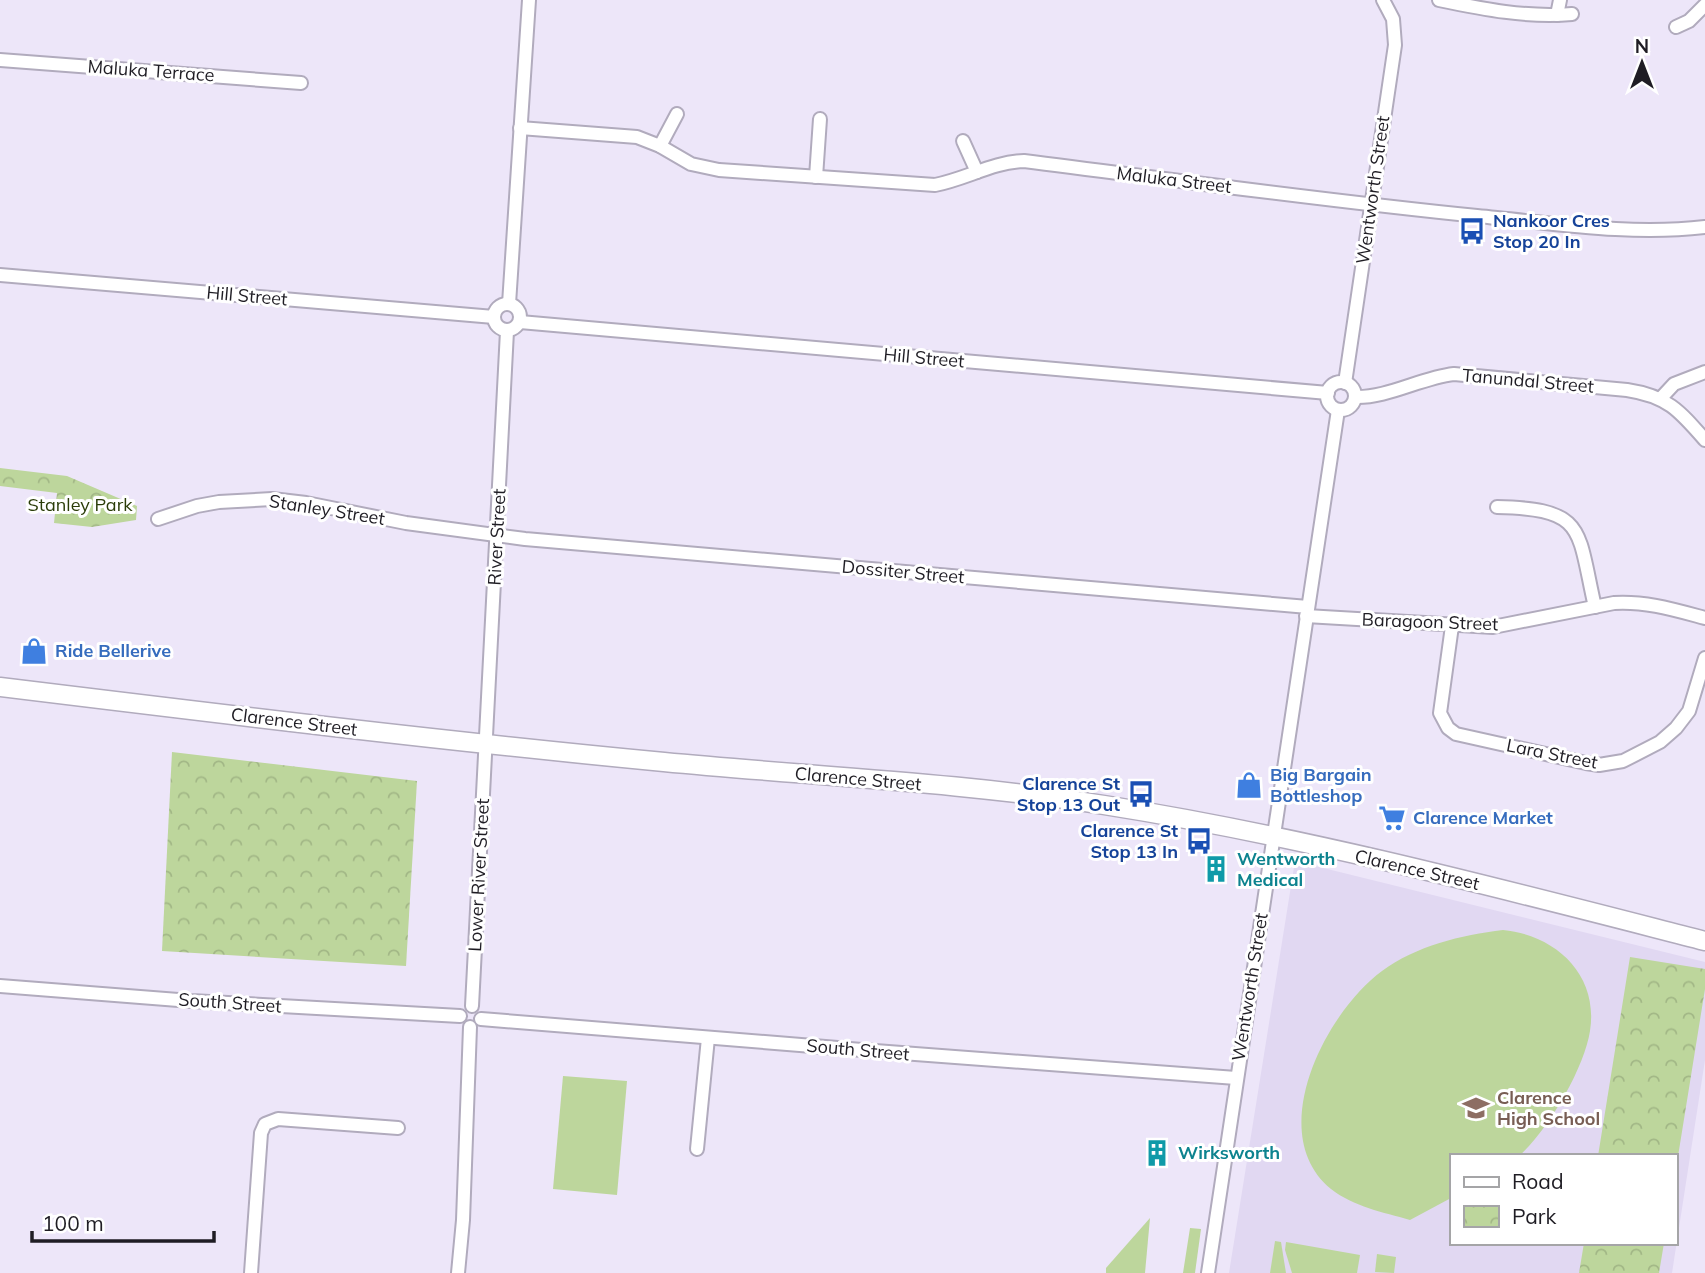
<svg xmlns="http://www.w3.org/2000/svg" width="1705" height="1273" viewBox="0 0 1705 1273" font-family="Mulish,sans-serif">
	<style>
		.built { fill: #e1d8f2; fill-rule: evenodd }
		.grass { fill: #bdd69c }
		.park { fill: url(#park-crowns) }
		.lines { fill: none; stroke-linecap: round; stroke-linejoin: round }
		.minor-casing { stroke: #b1abbd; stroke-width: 16 }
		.secondary-casing { stroke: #b1abbd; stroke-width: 21 }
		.minor { stroke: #fff; stroke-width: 12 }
		.secondary { stroke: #fff; stroke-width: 18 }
		.labels { text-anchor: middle; stroke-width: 6; stroke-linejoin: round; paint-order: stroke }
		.street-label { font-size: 18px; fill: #1f1d24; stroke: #fff }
		.transit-label { font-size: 18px; font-weight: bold; fill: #164399; stroke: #fff; text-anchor: end }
		.park-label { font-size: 18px; fill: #2a3c08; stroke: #fff }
		.shop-label { font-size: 18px; font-weight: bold; fill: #366cbe; stroke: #fff; text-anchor: start }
		.culture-label { font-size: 18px; font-weight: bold; fill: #0d838f; stroke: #fff; text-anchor: start }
		.education-label { font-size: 18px; font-weight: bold; fill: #785e54; stroke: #fff; text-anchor: start }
	</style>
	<defs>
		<pattern id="park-crowns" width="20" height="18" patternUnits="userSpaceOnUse" patternTransform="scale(1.75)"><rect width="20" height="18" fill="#bdd69c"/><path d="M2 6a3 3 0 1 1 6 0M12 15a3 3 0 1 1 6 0" fill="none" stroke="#a2b786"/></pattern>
	</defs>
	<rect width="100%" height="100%" fill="#ede6f9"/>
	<path class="built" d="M1295 861 1705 962V1060L1672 1273H1229ZM1451 1156H1675V1243H1451Z"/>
	<g class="grass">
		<path d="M1503 930C1555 935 1599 974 1590 1031 1584 1069 1548 1130 1519 1156H1451V1198L1410 1220C1383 1212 1354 1207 1331 1189 1263 1133 1326 1012 1382 971 1416 946 1461 935 1503 930Z"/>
		<polygon points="563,1076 627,1081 617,1195 553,1189"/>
		<polygon points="1150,1218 1145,1273 1106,1273 1106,1268"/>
		<polygon points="1190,1228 1201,1229 1195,1273 1183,1273"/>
		<polygon points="1275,1241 1281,1242 1286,1273 1270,1273"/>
		<polygon points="1286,1242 1360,1255 1357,1273 1292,1273 1285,1250"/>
		<polygon points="1377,1254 1396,1257 1394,1273 1375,1272"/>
	</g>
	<g class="park">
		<polygon points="0,468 67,476 137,506 136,520 92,527 54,523 57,493 0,486"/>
		<polygon points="172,752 417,781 406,966 162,951"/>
		<polygon points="1630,957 1705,969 1705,989 1675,1175 1675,1156 1598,1156"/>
		<polygon points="1584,1243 1664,1243 1659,1273 1579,1273"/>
	</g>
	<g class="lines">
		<defs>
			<g id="minor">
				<path d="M1439 0C1483 9 1527 18 1572 14"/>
				<polyline points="1557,15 1560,0"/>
				<polyline points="1676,27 1689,21 1705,5"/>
				<polyline points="0,60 301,83"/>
				<path d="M520 128 637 137 660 146 691 164 719 170 935 185C966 179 993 162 1024 161 1175 180 1326 201 1477 216 1553 223 1630 236 1705 227"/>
				<polyline points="963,141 977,172"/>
				<polyline points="660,146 677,114"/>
				<polyline points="816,177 820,119"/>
				<polyline points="0,275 494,317"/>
				<circle cx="507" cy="317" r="13"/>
				<polyline points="509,304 529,0"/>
				<polyline points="520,322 1328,393"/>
				<circle cx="1341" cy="396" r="14"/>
				<polyline points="1345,383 1395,45 1393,19 1383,0"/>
				<path d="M1355 397C1388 398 1420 378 1454 374L1627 390C1667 396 1679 410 1705 440"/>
				<polyline points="1661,398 1674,384 1705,372"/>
				<path d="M1497 507C1587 509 1577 529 1595 607"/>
				<polyline points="158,519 197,506 219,502 272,499 306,503 406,523 525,539 1308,607"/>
				<path d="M1306 616 1493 627 1614 603C1646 601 1675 610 1705 618"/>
				<polyline points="1452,626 1440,713 1448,728 1456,734 1586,763 1599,765 1623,761 1660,742 1676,728 1689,711 1705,658"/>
				<polyline points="0,986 191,1001 460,1016"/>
				<polyline points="472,1006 507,331"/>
				<polyline points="481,1019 862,1050 1236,1078"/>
				<polyline points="697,1149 708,1038"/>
				<polyline points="251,1273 261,1133 265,1124 278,1119 398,1128"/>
				<polyline points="458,1273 463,1220 470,1027"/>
				<polyline points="1208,1273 1338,410"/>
			</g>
			<path id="secondary" d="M0 687C221 714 442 741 664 762 810 776 959 782 1104 805 1307 837 1506 890 1705 941"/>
		</defs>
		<use href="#minor" class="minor-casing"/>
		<use href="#secondary" class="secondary-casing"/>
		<use href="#minor" class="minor"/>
		<use href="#secondary" class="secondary"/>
	</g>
	<defs>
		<symbol id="bus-bare" viewBox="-9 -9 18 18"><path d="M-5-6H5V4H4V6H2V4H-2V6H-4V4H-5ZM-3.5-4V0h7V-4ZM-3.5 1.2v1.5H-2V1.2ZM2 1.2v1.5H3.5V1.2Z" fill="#1a4fb4" stroke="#fff" stroke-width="2.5" paint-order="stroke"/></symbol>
		<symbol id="shop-bare" viewBox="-9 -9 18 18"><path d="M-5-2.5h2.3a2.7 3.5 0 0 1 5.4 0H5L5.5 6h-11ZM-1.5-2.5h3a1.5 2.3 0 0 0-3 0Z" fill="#3f7fe0" stroke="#fff" stroke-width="2.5" paint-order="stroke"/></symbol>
		<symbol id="supermarket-bare" viewBox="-9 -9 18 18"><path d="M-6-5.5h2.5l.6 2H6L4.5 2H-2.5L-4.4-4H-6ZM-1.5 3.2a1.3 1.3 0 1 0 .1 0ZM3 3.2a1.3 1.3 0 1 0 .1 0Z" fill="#3f7fe0" stroke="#fff" stroke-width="2.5" paint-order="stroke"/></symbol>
		<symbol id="building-bare" viewBox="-9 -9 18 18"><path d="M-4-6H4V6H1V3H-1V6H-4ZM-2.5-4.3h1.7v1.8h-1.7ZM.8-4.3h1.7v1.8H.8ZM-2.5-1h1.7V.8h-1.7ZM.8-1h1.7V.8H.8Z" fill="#0f9aa8" stroke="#fff" stroke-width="2.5" paint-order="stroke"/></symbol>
		<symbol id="school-bare" viewBox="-9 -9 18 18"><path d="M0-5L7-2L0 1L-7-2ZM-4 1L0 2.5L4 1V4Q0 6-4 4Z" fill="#8d6e63" stroke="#fff" stroke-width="2.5" paint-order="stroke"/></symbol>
	</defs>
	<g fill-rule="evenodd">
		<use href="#bus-bare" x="1453" y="212" width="38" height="38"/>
		<use href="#shop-bare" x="15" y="632" width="38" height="38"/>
		<use href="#shop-bare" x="1230" y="766" width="38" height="38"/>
		<use href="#bus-bare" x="1122" y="775" width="38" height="38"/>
		<use href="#supermarket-bare" x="1373" y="799" width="38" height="38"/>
		<use href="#bus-bare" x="1180" y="822" width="38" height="38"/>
		<use href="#building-bare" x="1197" y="850" width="38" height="38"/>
		<use href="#school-bare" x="1457" y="1089" width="38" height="38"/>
		<use href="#building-bare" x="1138" y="1134" width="38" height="38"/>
	</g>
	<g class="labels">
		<g class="street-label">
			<text transform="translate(151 71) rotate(4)" y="6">Maluka Terrace</text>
			<text transform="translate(1174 180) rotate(7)" y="6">Maluka Street</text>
			<text transform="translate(1373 190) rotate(-82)" y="6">Wentworth Street</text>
			<text transform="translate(247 296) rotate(5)" y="6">Hill Street</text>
			<text transform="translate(924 358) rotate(5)" y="6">Hill Street</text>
			<text transform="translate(1528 381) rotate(5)" y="6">Tanundal Street</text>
			<text transform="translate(327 510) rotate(9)" y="6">Stanley Street</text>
			<text transform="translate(497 537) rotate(-87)" y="6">River Street</text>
			<text transform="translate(903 572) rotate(5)" y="6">Dossiter Street</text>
			<text transform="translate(1430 622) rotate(2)" y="6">Baragoon Street</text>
			<text transform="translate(294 722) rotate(7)" y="6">Clarence Street</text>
			<text transform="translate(1552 754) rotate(11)" y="6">Lara Street</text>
			<text transform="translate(858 779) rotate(5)" y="6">Clarence Street</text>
			<text transform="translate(1417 870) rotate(13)" y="6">Clarence Street</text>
			<text transform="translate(479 875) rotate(-87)" y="6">Lower River Street</text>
			<text transform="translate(1250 987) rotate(-81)" y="6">Wentworth Street</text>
			<text transform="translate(230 1003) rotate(4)" y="6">South Street</text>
			<text transform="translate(858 1050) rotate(5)" y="6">South Street</text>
		</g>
		<g class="transit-label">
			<text x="1493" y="227" text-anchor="start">Nankoor Cres<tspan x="1493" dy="21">Stop 20 In</tspan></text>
			<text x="1120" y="790">Clarence St<tspan x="1120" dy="21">Stop 13 Out</tspan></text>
			<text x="1178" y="837">Clarence St<tspan x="1178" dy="21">Stop 13 In</tspan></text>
		</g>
		<g class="park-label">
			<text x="80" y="511">Stanley Park</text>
		</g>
		<g class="shop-label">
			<text x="55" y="657">Ride Bellerive</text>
			<text x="1270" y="781">Big Bargain<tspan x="1270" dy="21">Bottleshop</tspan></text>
			<text x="1413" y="824">Clarence Market</text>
		</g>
		<g class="culture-label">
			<text x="1237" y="865">Wentworth<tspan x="1237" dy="21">Medical</tspan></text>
			<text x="1178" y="1159">Wirksworth</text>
		</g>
		<g class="education-label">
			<text x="1497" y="1104">Clarence<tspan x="1497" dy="21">High School</tspan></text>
		</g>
	</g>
	<rect x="1450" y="1154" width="228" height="91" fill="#ffffff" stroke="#a5a5a7" stroke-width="2"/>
	<rect x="1464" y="1177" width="35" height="10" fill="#ffffff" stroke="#a5a5a7" stroke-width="2"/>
	<text x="1512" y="1189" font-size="21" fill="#1f1d24">Road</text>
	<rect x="1464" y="1206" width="35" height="21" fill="url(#park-crowns)" stroke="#a5a5a7" stroke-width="2"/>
	<text x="1512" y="1224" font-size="21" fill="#1f1d24">Park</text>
	<g transform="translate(1642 63)" stroke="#ffffff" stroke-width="5" paint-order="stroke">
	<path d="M0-5L12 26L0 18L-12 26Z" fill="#1f1d24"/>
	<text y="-10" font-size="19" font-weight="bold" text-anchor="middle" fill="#1f1d24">N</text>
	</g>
	<path d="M32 1231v10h182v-10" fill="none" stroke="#1f1d24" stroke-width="3.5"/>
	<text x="42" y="1231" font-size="21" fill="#1f1d24" stroke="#ffffff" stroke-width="5" paint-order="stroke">100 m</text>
</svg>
